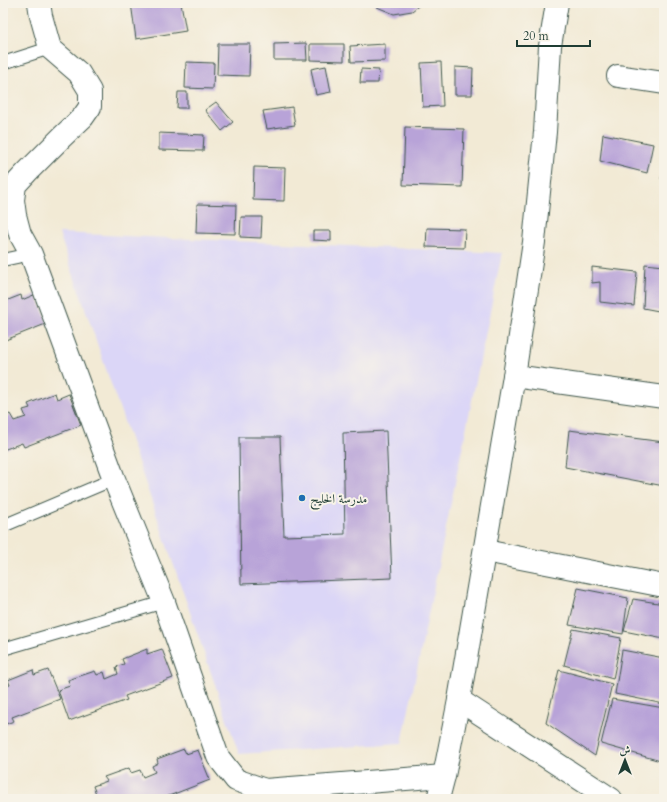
<svg xmlns="http://www.w3.org/2000/svg" width="667" height="802" viewBox="0 0 667 802" font-family="Cardo,Amiri,serif">
	<style>
		.built { fill: #dbd6f7 }
		.building { fill: #b8a3d8 }
		.lines { fill: none; stroke-linecap: round; stroke-linejoin: round }
		.lane-casing { stroke: #3f574c; stroke-width: 14 }
		.street-casing { stroke: #3f574c; stroke-width: 24 }
		.lane { stroke: #fff; stroke-width: 12 }
		.street { stroke: #fff; stroke-width: 22 }
		.poi-dot { fill: #1f6fb2; stroke: #f7f3e8; stroke-width: 1.5 }
		.labels { text-anchor: middle; stroke-width: 4; stroke-linejoin: round; paint-order: stroke }
		.poi-label { font-size: 13px; fill: #1f3d34; stroke: #f7f3e8; text-anchor: start }
	</style>
	<rect width="100%" height="100%" fill="#f7f3e8"/>
	<filter id="ink" filterUnits="userSpaceOnUse"><feTurbulence type="fractalNoise" baseFrequency=".025" numOctaves="2"/><feDisplacementMap in="SourceGraphic" scale="8" xChannelSelector="R" yChannelSelector="G"/><feConvolveMatrix kernelMatrix="1 2 1 2 8 2 1 2 1" color-interpolation-filters="sRGB"/></filter>
	<filter id="wash" filterUnits="userSpaceOnUse"><feTurbulence type="fractalNoise" baseFrequency=".012" numOctaves="4" result="noise"/><feDisplacementMap in="SourceGraphic" scale="16" xChannelSelector="R" yChannelSelector="G"/><feGaussianBlur stdDeviation="0.9" result="paint"/><feColorMatrix in="noise" values="0 0 0 0 0 0 0 0 0 0 0 0 0 0 0 0 0 1.4 0 .05"/><feComposite in="paint" operator="in"/></filter>
	<g filter="url(#wash)">
		<rect width="100%" height="100%" fill="#f2ead5"/>
		<polygon class="built" points="59,233 502,253 402,743 239,754"/>
		<g id="blocks">
			<g class="building">
				<polygon points="131,3 181,3 186,31 136,39"/>
				<polygon points="374,3 422,3 412,11 394,14 377,7"/>
				<polygon points="306,43 307,60 274,60 274,44"/>
				<polygon points="218,44 250,44 249,76 217,75"/>
				<polygon points="310,44 344,44 344,61 310,60"/>
				<polygon points="385,44 385,61 351,62 350,46"/>
				<polygon points="186,62 214,63 213,89 185,88"/>
				<polygon points="441,62 443,106 423,107 421,63"/>
				<polygon points="326,66 331,92 316,95 311,69"/>
				<polygon points="455,67 473,68 472,95 455,95"/>
				<polygon points="361,69 379,70 378,83 360,83"/>
				<polygon points="178,92 187,92 187,108 177,108"/>
				<polygon points="216,102 233,122 222,131 205,110"/>
				<polygon points="292,107 295,125 267,129 263,111"/>
				<polygon points="405,127 464,129 462,187 403,185"/>
				<polygon points="159,133 204,135 203,151 159,150"/>
				<polygon points="603,134 653,144 647,173 600,161"/>
				<polygon points="663,166 664,166 664,179 661,179"/>
				<polygon points="254,167 285,168 284,201 253,200"/>
				<polygon points="197,204 236,205 235,234 196,233"/>
				<polygon points="241,217 262,217 261,238 240,237"/>
				<polygon points="427,228 465,229 464,248 426,247"/>
				<polygon points="313,231 331,231 331,241 313,240"/>
				<polygon points="645,264 664,266 664,312 643,308"/>
				<polygon points="592,267 637,272 634,306 600,302 600,282 592,283"/>
				<polygon points="36,294 48,323 3,341 3,302 21,295 22,300"/>
				<polygon points="55,393 57,399 69,394 81,425 24,447 22,443 3,450 3,417 10,414 14,421 26,417 23,410 30,408 28,404"/>
				<polygon points="569,430 664,442 664,486 565,467"/>
				<polygon points="386,431 392,578 241,584 239,437 280,437 284,536 345,534 343,433"/>
				<polygon points="578,588 628,598 623,634 569,625"/>
				<polygon points="633,599 664,604 664,639 624,631"/>
				<polygon points="573,629 621,638 613,679 564,665"/>
				<polygon points="147,649 147,654 162,649 173,678 125,696 127,700 69,721 58,690 70,686 68,680 95,671 97,675 104,672 106,679 118,674 116,667 124,664 122,659"/>
				<polygon points="622,650 664,658 664,704 615,694"/>
				<polygon points="33,670 34,675 48,670 60,699 12,717 14,721 3,725 3,696 4,695 3,687 10,685 8,680"/>
				<polygon points="559,670 612,684 595,756 546,723"/>
				<polygon points="612,699 664,708 664,762 601,744"/>
				<polygon points="184,749 186,754 198,750 210,780 161,799 98,799 93,786 107,781 104,777 129,768 131,773 140,770 143,777 155,772 152,766 158,763 157,759"/>
			</g>
		</g>
	</g>
	<g filter="url(#ink)">
		<use href="#blocks" fill-opacity="0" stroke="#3f574c" stroke-width="1"/>
		<g class="lines">
			<defs>
				<g id="lane">
					<polyline points="3,63 50,48"/>
					<polyline points="3,260 31,254"/>
					<polyline points="3,526 114,479"/>
					<polyline points="3,649 164,602"/>
				</g>
				<g id="street">
					<polyline points="39,3 41,16 50,48 79,73 90,91 90,107 83,117 62,137 27,172 15,185 13,200 15,215 20,234 31,254 114,479 164,602 218,757 236,780 265,790 444,776"/>
					<polyline points="618,76 664,83"/>
					<polyline points="514,376 664,397"/>
					<polyline points="485,551 664,586"/>
					<polyline points="459,700 611,799"/>
					<polyline points="438,799 444,776 459,700 514,376 534,242 545,132 550,46 557,3"/>
				</g>
			</defs>
			<use href="#lane" class="lane-casing"/>
			<use href="#street" class="street-casing"/>
			<use href="#lane" class="lane"/>
			<use href="#street" class="street"/>
		</g>
	</g>
	<circle class="poi-dot" cx="302" cy="498" r="4"/>
	<g class="labels">
		<g class="poi-label">
			<text x="310" y="503">مدرسة الخليج</text>
		</g>
	</g>
	<rect width="667" height="802" fill="none" stroke="#f7f3e8" stroke-width="16"/>
	<g transform="translate(625 760)" stroke="#f7f3e8" stroke-width="3" paint-order="stroke">
	<path d="M0-3L7 15L0 10L-7 15Z" fill="#1f3d34"/>
	<text y="-6" font-size="11" font-weight="bold" text-anchor="middle" fill="#1f3d34">ش</text>
	</g>
	<path d="M517 40v6h73v-6" fill="none" stroke="#1f3d34" stroke-width="2"/>
	<text x="523" y="40" font-size="12" fill="#1f3d34" stroke="#f7f3e8" stroke-width="3" paint-order="stroke">20 m</text>
</svg>
